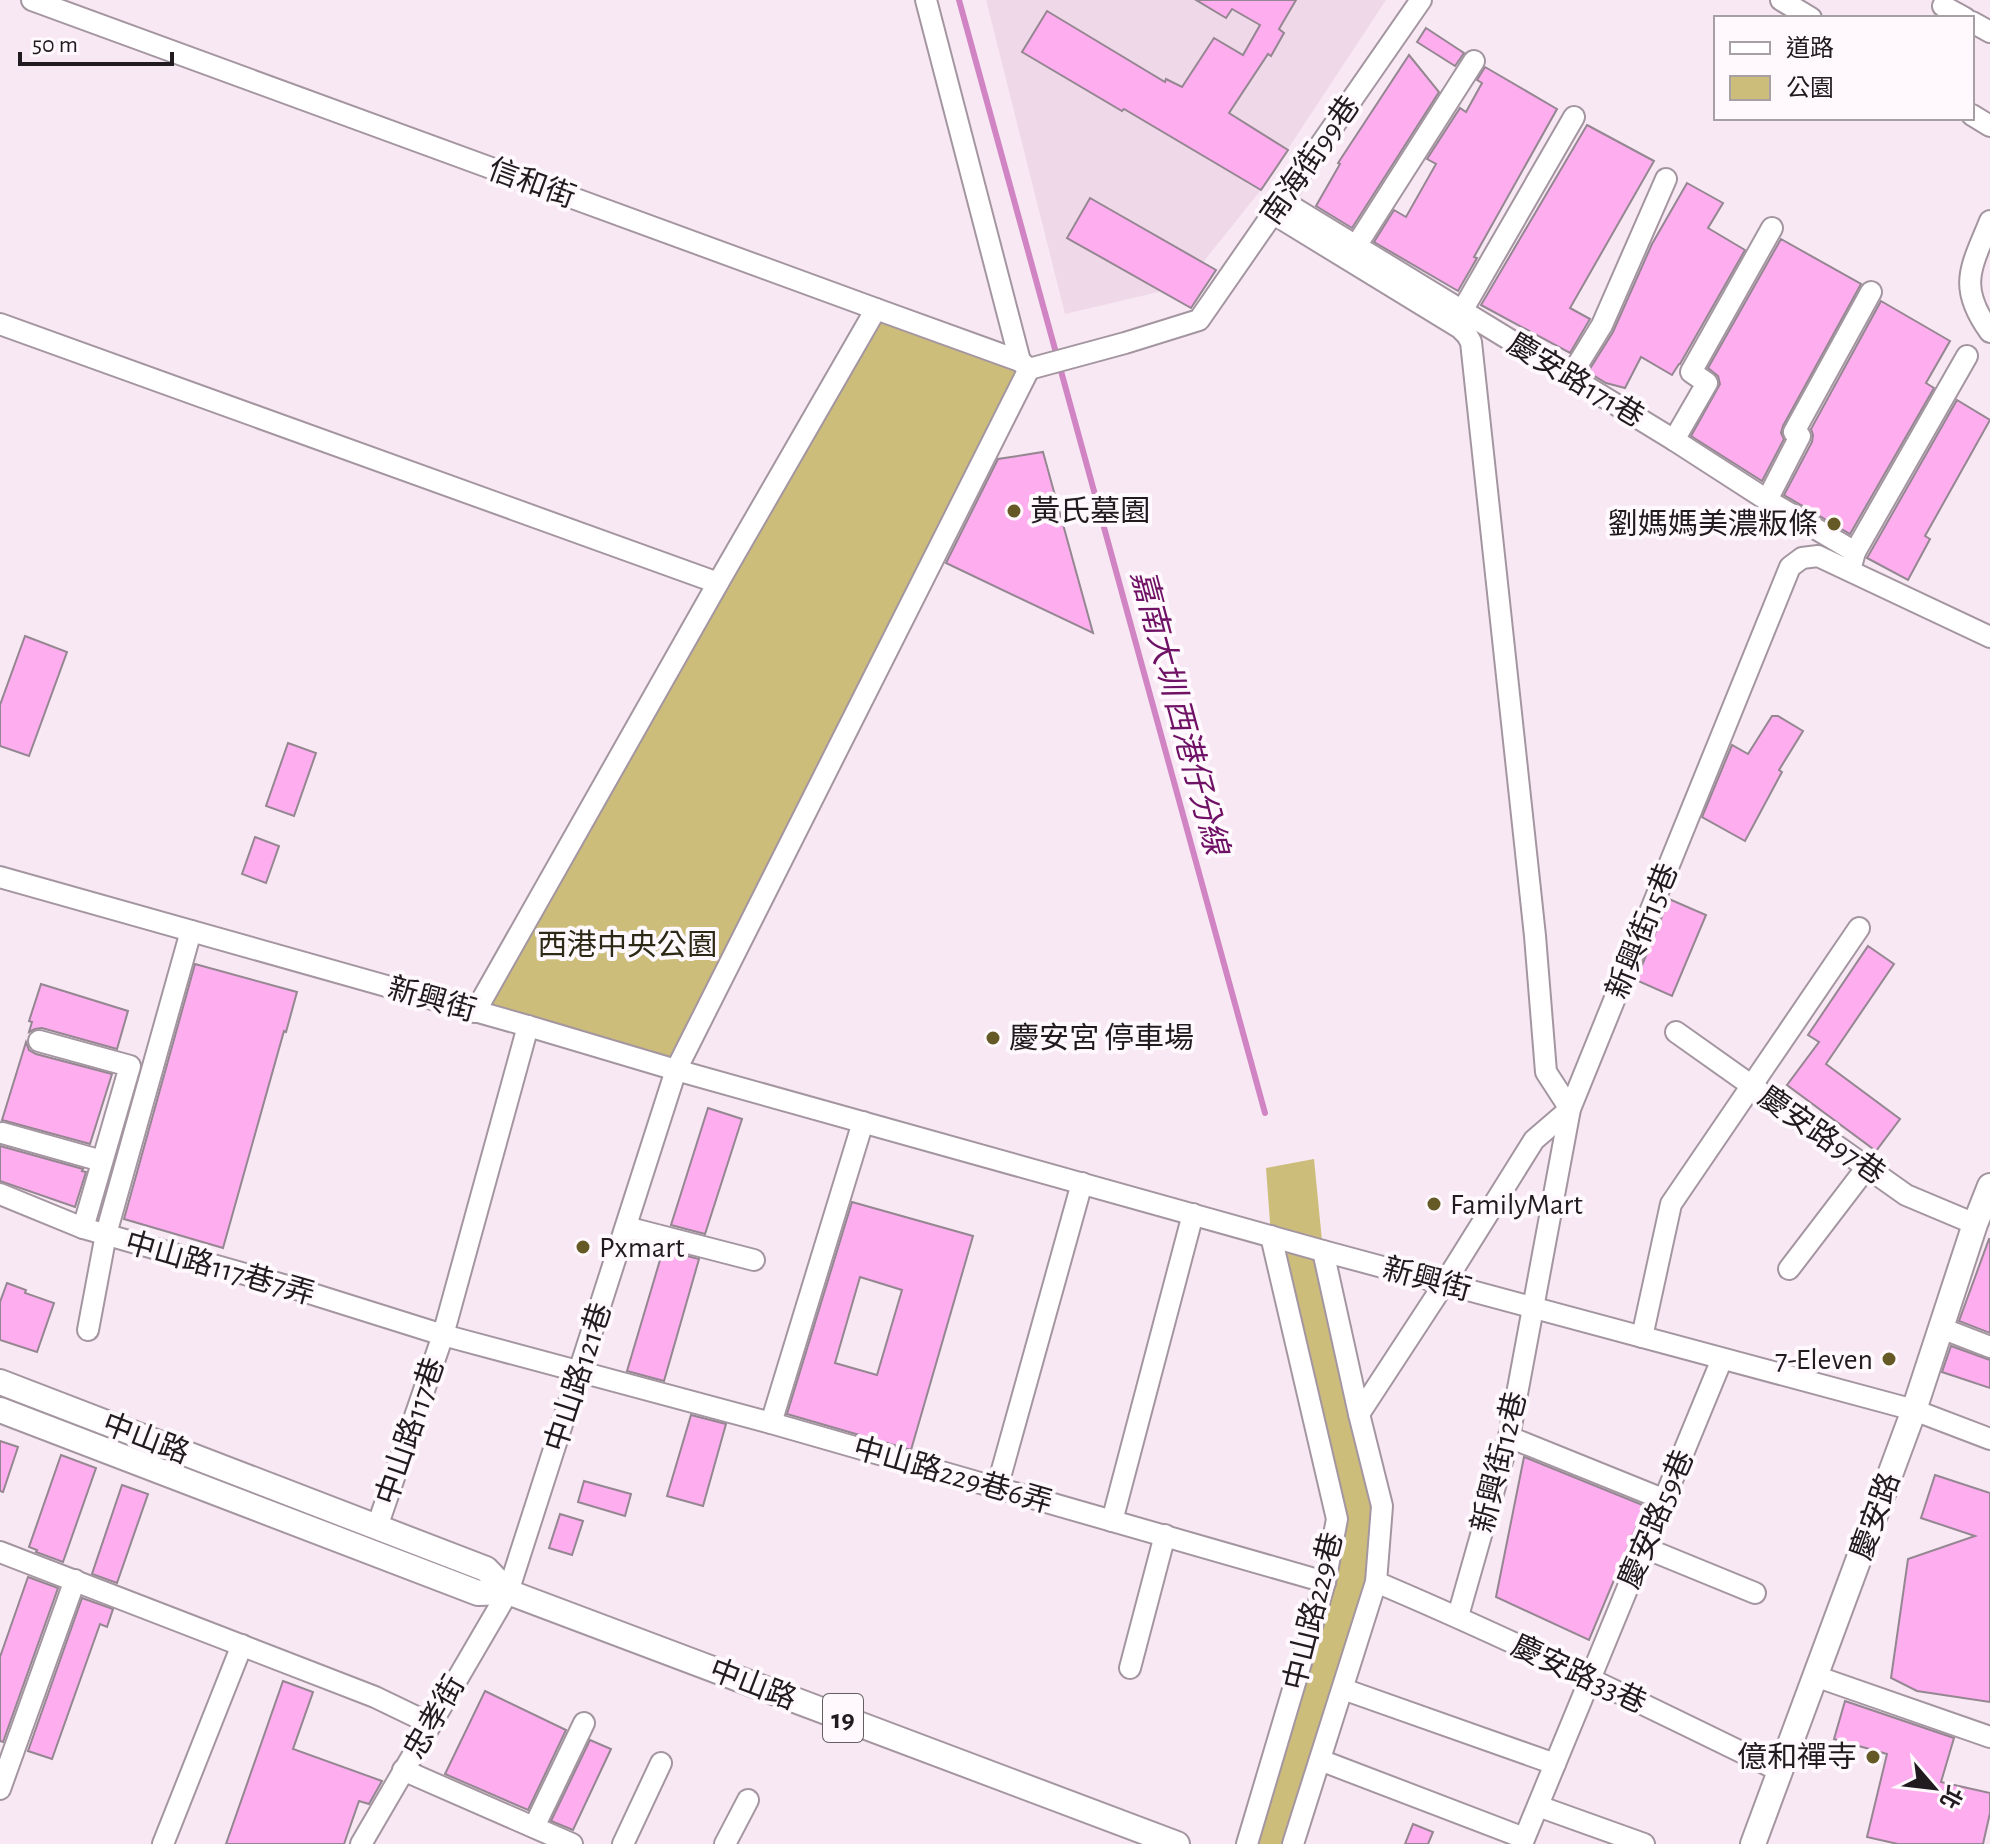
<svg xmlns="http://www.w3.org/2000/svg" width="1990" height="1844" viewBox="0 0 1990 1844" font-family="'Alegreya Sans','Noto Sans TC',sans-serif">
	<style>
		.built { fill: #efd9e9 }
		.green { fill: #cdbd7a }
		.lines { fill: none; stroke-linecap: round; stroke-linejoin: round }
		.stream { stroke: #d184c3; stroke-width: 6 }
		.building { fill: #feadee; stroke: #948791; stroke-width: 2; fill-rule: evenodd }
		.minor-casing { stroke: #a496a1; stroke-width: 24 }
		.major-casing { stroke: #a496a1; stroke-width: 28 }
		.minor { stroke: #fff; stroke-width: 20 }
		.major { stroke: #fff; stroke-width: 24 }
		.poi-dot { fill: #655a26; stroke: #fff9fe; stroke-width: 3 }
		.labels { text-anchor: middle; stroke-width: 8; stroke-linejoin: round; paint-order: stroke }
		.shield { fill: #fff9fe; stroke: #645e62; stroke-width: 2 }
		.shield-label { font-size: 28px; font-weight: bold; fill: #211b1f }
		.street-label { font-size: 30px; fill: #211b1f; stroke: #fff9fe }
		.poi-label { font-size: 30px; fill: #211b1f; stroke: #fff9fe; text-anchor: start }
		.park-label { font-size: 30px; fill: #2d2917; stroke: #fff9fe }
		.water-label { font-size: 32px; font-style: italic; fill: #6f1164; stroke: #fff9fe }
	</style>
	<rect width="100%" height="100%" fill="#f8e8f4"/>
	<polygon class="built" points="986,0 1386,0 1261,190 1184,286 1065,314"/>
	<g class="green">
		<polygon points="876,309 1029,369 676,1070 475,1012"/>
		<polygon points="1314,1159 1323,1251 1382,1506 1376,1581 1293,1844 1247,1844 1337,1519 1271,1236 1266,1168"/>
	</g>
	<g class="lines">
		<polyline class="stream" points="959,0 1265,1113"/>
	</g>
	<g class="building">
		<polygon points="1196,0 1296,0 1279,29 1284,33 1271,56 1268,54 1229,113 1288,150 1261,190 1124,109 1122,111 1022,52 1047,11 1165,82 1166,79 1182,87 1214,38 1243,55 1260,25 1232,9 1226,18"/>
		<polygon points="1426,28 1464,53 1455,66 1417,42"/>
		<polygon points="1409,55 1439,92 1352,228 1316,206 1340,164 1338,163"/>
		<polygon points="1485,67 1557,109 1474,257 1477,258 1458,291 1374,242 1394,210 1406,217 1436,164 1427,159 1460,108 1466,112 1482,83 1477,80"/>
		<polygon points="1587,125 1654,161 1570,308 1590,319 1570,353 1481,305"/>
		<polygon points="1687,183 1723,203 1708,228 1745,250 1680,364 1679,364 1672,375 1641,357 1625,388 1606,383 1588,372 1613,332 1652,244"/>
		<polygon points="1090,198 1216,270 1191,308 1067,238"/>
		<polygon points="1781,239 1861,284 1783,426 1781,433 1784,439 1762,481 1691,436 1720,384 1718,376 1708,368"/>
		<polygon points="1881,301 1950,341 1926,383 1934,388 1850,534 1784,495 1812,442 1813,435 1811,429"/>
		<polygon points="1957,400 1990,420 1925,536 1930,539 1908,580 1867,558"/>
		<polygon points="1043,452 1093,633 946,563 998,459"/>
		<polygon points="25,636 67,652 29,756 0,746 0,705"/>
		<polygon points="1772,716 1778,716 1803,731 1779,770 1782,772 1745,841 1702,817 1732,745 1748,754"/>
		<polygon points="288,743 316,753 294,816 266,806"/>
		<polygon points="255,837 279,846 266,883 242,874"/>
		<polygon points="1669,899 1706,915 1672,996 1636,980"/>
		<polygon points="1868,946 1894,964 1826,1064 1900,1119 1876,1151 1787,1085 1819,1042 1808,1035"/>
		<polygon points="195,964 297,992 286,1032 284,1031 223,1248 124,1219"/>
		<polygon points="41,984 128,1011 117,1049 42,1028 35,1029 29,1032 32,1022 29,1021"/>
		<polygon points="26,1042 29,1050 36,1054 112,1074 90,1144 2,1120"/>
		<polygon points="708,1108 742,1119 705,1234 671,1225"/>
		<polygon points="0,1146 83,1169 82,1171 86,1172 75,1207 0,1181"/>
		<path d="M852 1202 973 1236 911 1450 787 1414ZM860 1277 902 1290 877 1375 835 1363Z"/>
		<polygon points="1989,1239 1990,1239 1990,1333 1959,1321"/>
		<polygon points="663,1250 699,1259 664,1381 627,1371"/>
		<polygon points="7,1283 26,1290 25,1293 54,1303 37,1352 0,1340 0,1302"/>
		<polygon points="1951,1346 1990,1360 1990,1388 1942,1372"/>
		<polygon points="691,1415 726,1424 703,1506 667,1496"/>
		<polygon points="0,1441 18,1447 3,1492 0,1491"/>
		<polygon points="61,1455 96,1468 63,1562 36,1552 37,1550 29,1547"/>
		<polygon points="1524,1457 1645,1506 1589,1640 1496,1597"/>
		<polygon points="1935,1475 1990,1493 1990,1702 1917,1691 1891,1678 1908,1559 1975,1536 1921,1518"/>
		<polygon points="584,1481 631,1494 625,1516 578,1502"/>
		<polygon points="122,1485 148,1494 117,1583 92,1574"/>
		<polygon points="560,1514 583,1521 572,1555 549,1548"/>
		<polygon points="28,1577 58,1588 3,1742 0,1741 0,1657"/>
		<polygon points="82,1598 113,1609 107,1627 100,1624 52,1759 28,1751"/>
		<polygon points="283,1681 313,1692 293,1749 382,1781 369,1804 359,1801 344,1844 226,1844"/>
		<polygon points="485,1691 566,1730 528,1810 445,1774"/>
		<polygon points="1845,1701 1954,1738 1941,1782 1990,1793 1990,1813 1983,1844 1898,1844 1867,1837 1887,1754 1834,1739"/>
		<polygon points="590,1740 611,1749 573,1830 551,1821"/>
		<polygon points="1413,1824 1433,1832 1428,1844 1405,1844"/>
	</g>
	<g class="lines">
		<defs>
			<g id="minor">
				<polyline points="32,0 876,309 1020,361 1029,369"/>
				<polyline points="926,0 1020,361"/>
				<polyline points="1781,0 1811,18"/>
				<polyline points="1943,6 1965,18"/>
				<polyline points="1972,22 1990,32"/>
				<polyline points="1972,115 1990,126"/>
				<polyline points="1281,200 1674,440 1767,500 1855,552 1850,570"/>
				<polyline points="1272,213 1460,328 1467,335 1471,342 1535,936 1546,1072 1570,1109 1534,1140 1444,1284 1359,1414"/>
				<path d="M1990 221C1971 268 1957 286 1990 332"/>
				<polyline points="1356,246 1474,61"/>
				<polyline points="1462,311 1574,117"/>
				<polyline points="0,324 718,583"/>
				<polyline points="1029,369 1125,343 1199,320 1421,0"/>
				<polyline points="1570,377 1602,325 1666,179"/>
				<polyline points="1674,440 1707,383 1691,372 1772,228"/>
				<polyline points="1767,500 1800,436 1794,432 1871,292"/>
				<polyline points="1855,552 1967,356"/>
				<polyline points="0,877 528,1026 676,1070 1323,1251 1914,1410 1990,1439"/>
				<polyline points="475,1012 718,583 876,309"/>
				<polyline points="1676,1032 1906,1195 1975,1224"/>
				<polyline points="39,1041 130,1066 83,1228"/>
				<polyline points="2,1133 102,1161"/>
				<polyline points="0,1194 83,1228 287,1286 443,1335 771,1423 1325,1582"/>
				<polyline points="626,1227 754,1260"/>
				<polyline points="1789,1269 1867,1167"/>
				<polyline points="1941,1328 1990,1347"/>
				<polyline points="88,1330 106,1234 191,931"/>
				<polyline points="1642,1337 1671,1204 1859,928"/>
				<polyline points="771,1423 863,1122"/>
				<polyline points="1509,1437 1665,1500"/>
				<polyline points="997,1488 1082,1183"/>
				<polyline points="1112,1521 1193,1214"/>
				<polyline points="377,1527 443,1335 528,1026"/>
				<polyline points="1645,1548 1755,1593"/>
				<polyline points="0,1552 375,1697 431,1724"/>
				<path d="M1376 1582C1513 1640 1647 1706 1780 1771"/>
				<polyline points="1458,1616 1509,1437 1570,1109 1790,567 1802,558 1818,556 1990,637"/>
				<polyline points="1130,1668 1165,1535"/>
				<polyline points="1815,1676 1990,1737"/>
				<polyline points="1343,1689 1555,1764"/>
				<polyline points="1320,1760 1524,1838"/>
				<polyline points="403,1770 572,1844"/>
				<polyline points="0,1789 75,1580"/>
				<polyline points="1538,1806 1644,1844"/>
				<polyline points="534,1827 584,1723"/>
				<polyline points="163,1844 242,1645"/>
				<polyline points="361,1844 508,1592 676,1070 1029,369"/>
				<polyline points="623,1844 661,1763"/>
				<polyline points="725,1844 748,1800"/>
				<polyline points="1247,1844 1325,1582 1337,1519 1271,1236"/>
				<polyline points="1293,1844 1376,1582 1382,1506 1359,1414 1323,1251"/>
				<polyline points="1522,1844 1722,1359"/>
			</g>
			<g id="major">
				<polyline points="0,1382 486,1569 508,1592"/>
				<polyline points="0,1410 478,1593 508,1592 1177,1844"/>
				<polyline points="1753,1844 1914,1410 1975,1224 1990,1186"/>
			</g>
		</defs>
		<use href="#minor" class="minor-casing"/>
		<use href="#major" class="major-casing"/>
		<use href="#minor" class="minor"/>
		<use href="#major" class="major"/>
	</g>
	<g class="poi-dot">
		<circle cx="1014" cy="511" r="8"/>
		<circle cx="1834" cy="524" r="8"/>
		<circle cx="993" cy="1038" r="8"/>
		<circle cx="1434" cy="1204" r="8"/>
		<circle cx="583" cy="1247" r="8"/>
		<circle cx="1889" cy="1359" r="8"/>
		<circle cx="1873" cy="1757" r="8"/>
	</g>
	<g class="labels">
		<rect class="shield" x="823" y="1694" width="40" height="48" rx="6"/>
		<g class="shield-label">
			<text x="843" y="1728">19</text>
		</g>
		<g class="street-label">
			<text transform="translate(1310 160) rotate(-55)" y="10">南海街99巷</text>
			<text transform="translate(532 183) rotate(20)" y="10">信和街</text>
			<text transform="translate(1576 380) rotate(31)" y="10">慶安路171巷</text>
			<text transform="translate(1642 931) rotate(-68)" y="10">新興街15巷</text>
			<text transform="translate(432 999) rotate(16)" y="10">新興街</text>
			<text transform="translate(1822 1135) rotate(35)" y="10">慶安路97巷</text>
			<text transform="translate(220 1268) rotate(16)" y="10">中山路117巷7弄</text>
			<text transform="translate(1427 1279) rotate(15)" y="10">新興街</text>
			<text transform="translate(578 1377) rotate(-72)" y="10">中山路121巷</text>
			<text transform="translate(410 1431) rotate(-71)" y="10">中山路117巷</text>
			<text transform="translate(146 1438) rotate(21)" y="10">中山路</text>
			<text transform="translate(1499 1462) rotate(-76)" y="10">新興街12巷</text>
			<text transform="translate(953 1475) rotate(16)" y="10">中山路229巷6弄</text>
			<text transform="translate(1875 1516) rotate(-70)" y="10">慶安路</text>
			<text transform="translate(1656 1519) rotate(-67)" y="10">慶安路59巷</text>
			<text transform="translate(1313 1611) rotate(-76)" y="10">中山路229巷</text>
			<text transform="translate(1579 1674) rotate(25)" y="10">慶安路33巷</text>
			<text transform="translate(753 1684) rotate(21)" y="10">中山路</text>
			<text transform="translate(434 1717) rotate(-60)" y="10">忠孝街</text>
		</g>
		<g class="poi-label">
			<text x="1030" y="521">黃氏墓園</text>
			<text x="1818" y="534" text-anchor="end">劉媽媽美濃粄條</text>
			<text x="1009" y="1048">慶安宮 停車場</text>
			<text x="1450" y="1214">FamilyMart</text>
			<text x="599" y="1257">Pxmart</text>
			<text x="1873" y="1369" text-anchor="end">7-Eleven</text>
			<text x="1857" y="1767" text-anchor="end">億和禪寺</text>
		</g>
		<g class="park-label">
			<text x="627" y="955">西港中央公園</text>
		</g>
		<g class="water-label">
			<text transform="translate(1180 712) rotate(75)" y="11">嘉南大圳 西港仔分線</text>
		</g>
	</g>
	<rect x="1714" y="16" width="260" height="104" fill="#fff9fe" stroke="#a6a0a5" stroke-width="2"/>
	<rect x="1730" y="42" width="40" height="12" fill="#ffffff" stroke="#a6a0a5" stroke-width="2"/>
	<text x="1786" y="56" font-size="24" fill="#211b1f">道路</text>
	<rect x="1730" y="76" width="40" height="24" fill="#cdbd7a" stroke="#a6a0a5" stroke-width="2"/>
	<text x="1786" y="96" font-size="24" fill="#211b1f">公園</text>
	<g transform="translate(1934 1788) rotate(118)" stroke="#fff9fe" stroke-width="6" paint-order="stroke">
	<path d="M0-6L14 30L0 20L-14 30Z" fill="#211b1f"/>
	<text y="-12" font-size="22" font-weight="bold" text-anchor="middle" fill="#211b1f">北</text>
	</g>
	<path d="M20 52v12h152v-12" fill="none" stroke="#211b1f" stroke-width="4"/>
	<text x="32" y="52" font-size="24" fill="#211b1f" stroke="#fff9fe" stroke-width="6" paint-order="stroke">50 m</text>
</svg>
